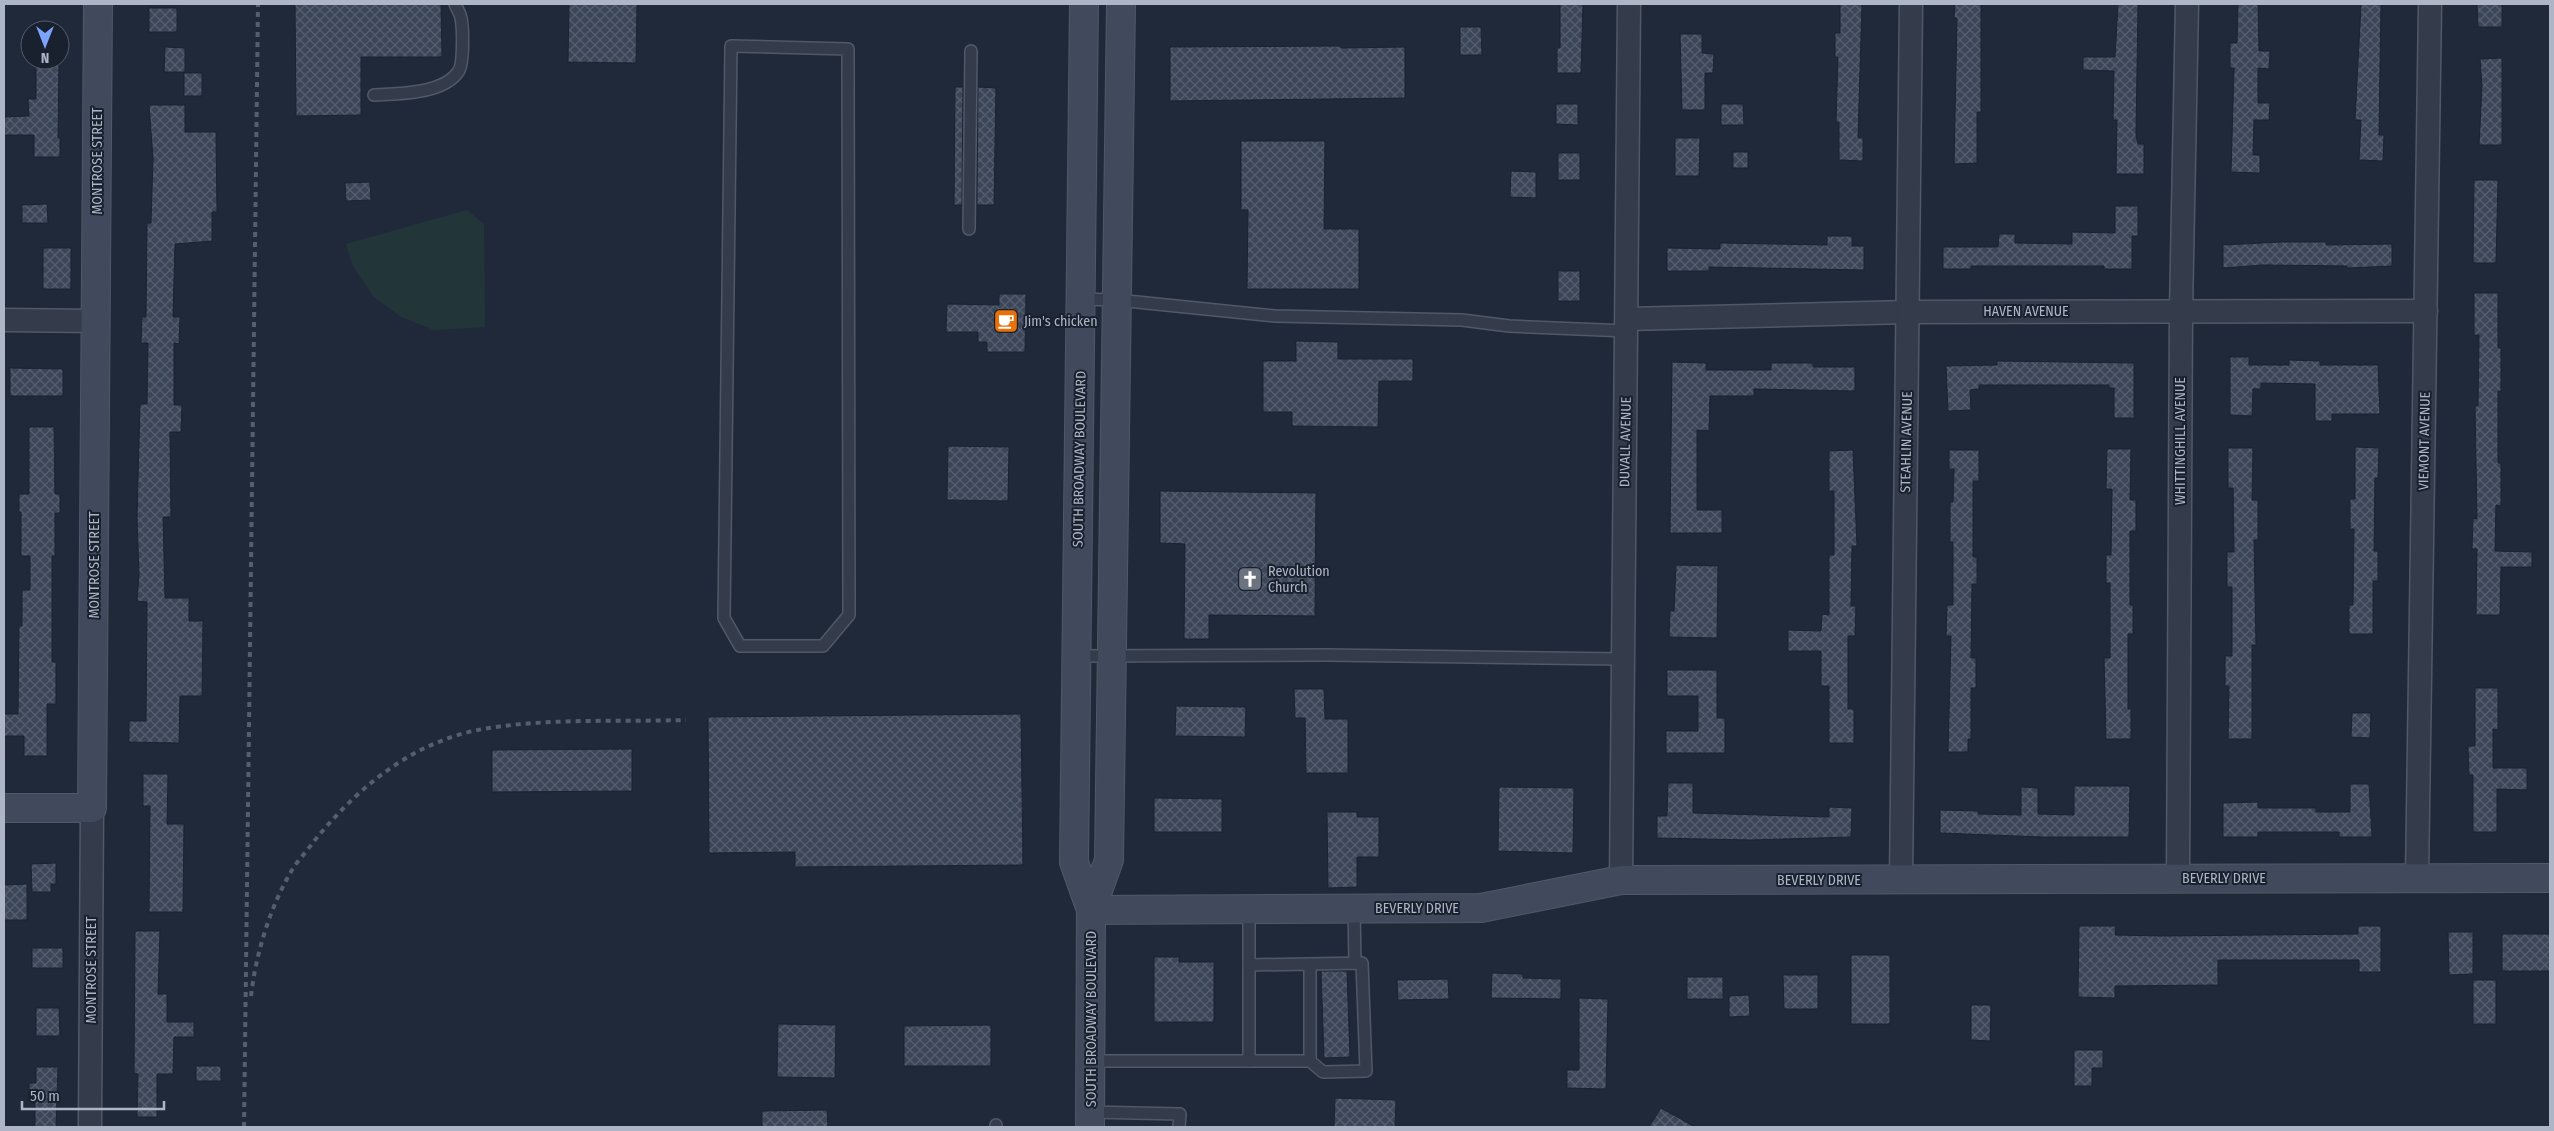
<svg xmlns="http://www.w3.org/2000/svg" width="2554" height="1131" viewBox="0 0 2554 1131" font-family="'Fira Sans Condensed',sans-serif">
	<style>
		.green { fill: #22363a }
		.building { fill: url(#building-cross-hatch); stroke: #1b2230 }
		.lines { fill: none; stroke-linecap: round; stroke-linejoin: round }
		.lane-casing { stroke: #515867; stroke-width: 14 }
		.street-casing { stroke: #515867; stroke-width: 25 }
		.secondary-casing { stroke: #515867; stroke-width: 30 }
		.lane { stroke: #343b4a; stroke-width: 11 }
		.street { stroke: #343b4a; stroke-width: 22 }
		.secondary { stroke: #41495d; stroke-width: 28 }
		.rail { stroke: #555e71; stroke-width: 4; stroke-dasharray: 5 5; stroke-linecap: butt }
		.labels { text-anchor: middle; stroke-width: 4; stroke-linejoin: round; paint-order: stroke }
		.street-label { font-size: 14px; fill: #aeb5c6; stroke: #19202e }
		.poi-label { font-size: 14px; fill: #aeb5c6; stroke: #19202e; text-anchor: start }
	</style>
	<defs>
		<pattern id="building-cross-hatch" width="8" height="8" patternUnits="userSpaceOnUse" patternTransform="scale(1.25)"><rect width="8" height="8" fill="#3c4659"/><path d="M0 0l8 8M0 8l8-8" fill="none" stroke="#565e6f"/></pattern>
	</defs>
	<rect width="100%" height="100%" fill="#202939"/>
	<polygon class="green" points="467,210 484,224 485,327 434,330 401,317 374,297 353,266 346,244"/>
	<g class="building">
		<polygon points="295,4 441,4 442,57 361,57 361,115 296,116"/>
		<polygon points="569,4 637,4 636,63 568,62"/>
		<polygon points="1560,4 1583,4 1581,73 1557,73 1557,48 1560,48"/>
		<polygon points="1840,4 1862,4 1858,138 1863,138 1863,161 1839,160 1839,122 1836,122 1838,57 1835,57 1835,33 1840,33"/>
		<polygon points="1955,4 1981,4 1981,112 1977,112 1977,163 1954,164 1957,18 1954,18"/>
		<polygon points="2118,4 2138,4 2136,136 2138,144 2144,144 2144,174 2116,174 2117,120 2113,120 2114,71 2083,70 2083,57 2115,57"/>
		<polygon points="2238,4 2258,4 2259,51 2270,51 2269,69 2258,68 2258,103 2270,103 2269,120 2254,120 2253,155 2260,155 2260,173 2231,172 2234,68 2230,68 2230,43 2237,43"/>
		<polygon points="2361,4 2381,4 2379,135 2384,135 2383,161 2359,160 2361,120 2355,120"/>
		<polygon points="2477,4 2502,4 2502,27 2478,27"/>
		<rect x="149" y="8" width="28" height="24"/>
		<polygon points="1460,27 1481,27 1482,55 1460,55"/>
		<polygon points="1680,34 1702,34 1702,53 1714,54 1713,73 1705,73 1705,110 1682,110"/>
		<polygon points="1341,46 1341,48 1405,47 1405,98 1170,101 1170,47"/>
		<polygon points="165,47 185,48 185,72 164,72"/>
		<polygon points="2502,58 2502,145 2479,145 2482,86 2480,59"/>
		<polygon points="36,60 59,60 58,138 60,138 60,157 34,157 34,135 4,135 4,117 29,116 28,99 36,99"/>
		<rect x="184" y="73" width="18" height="23"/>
		<polygon points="955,87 963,87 962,205 954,205"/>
		<polygon points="978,87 996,88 994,205 977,205"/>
		<polygon points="1556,104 1578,104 1578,125 1556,124"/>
		<polygon points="1721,104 1743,104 1744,125 1721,125"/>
		<polygon points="149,105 185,105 185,132 216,132 217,212 212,212 212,241 175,244 173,317 180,317 179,344 174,343 174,405 182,405 181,432 170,432 171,517 163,517 165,598 189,598 189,621 203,621 202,696 180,696 179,743 129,742 129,721 146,721 147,602 137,601 139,575 137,517 140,404 147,404 148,343 141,343 142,317 146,317 147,223 151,223 153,158"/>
		<polygon points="1675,138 1700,138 1699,176 1675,176"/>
		<polygon points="1241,141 1325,141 1324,229 1359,229 1359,289 1247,289 1248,210 1241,210"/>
		<rect x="1733" y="152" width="15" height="16"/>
		<rect x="1558" y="153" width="22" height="27"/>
		<polygon points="1511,171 1536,172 1536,198 1510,197"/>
		<polygon points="2474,180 2498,180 2496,263 2473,263"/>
		<polygon points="370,182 371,200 346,201 345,183"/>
		<polygon points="47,204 48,223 22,223 22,205"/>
		<polygon points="2115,206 2138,206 2138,236 2132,236 2132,269 2104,269 2104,266 1971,266 1971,269 1943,269 1943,247 1998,247 1999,234 2015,234 2015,243 2072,244 2072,232 2115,233"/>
		<polygon points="1827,236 1852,236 1852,246 1864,246 1864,270 1709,267 1709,271 1667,271 1667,248 1720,249 1720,243 1827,245"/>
		<polygon points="2282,242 2326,242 2326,245 2392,244 2392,266 2347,268 2347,266 2263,265 2223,268 2223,245"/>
		<rect x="43" y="248" width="28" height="41"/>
		<rect x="1558" y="271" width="22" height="30"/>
		<polygon points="2474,293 2498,293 2498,348 2501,348 2501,391 2498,391 2498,463 2501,463 2501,506 2496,505 2495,551 2532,552 2532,567 2501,567 2500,615 2476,615 2477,549 2472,549 2473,518 2477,519 2475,406 2478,406 2479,335 2474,335"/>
		<polygon points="999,294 1026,294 1025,352 987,352 987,342 978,342 978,332 946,332 947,304 999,305"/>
		<polygon points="1296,341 1338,342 1338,359 1413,359 1413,381 1379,381 1378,427 1292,426 1292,412 1263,412 1263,361 1296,361"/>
		<polygon points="2230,357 2249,357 2249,365 2289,365 2289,360 2320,361 2320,365 2378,365 2380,414 2332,414 2332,421 2315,421 2315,384 2261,383 2261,389 2253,389 2252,416 2230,415"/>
		<polygon points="1997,361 2134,363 2134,418 2114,418 2114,388 2109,388 2109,385 1979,385 1979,389 1970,390 1971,410 1948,411 1946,366 1997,365"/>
		<polygon points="1672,362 1706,363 1706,370 1771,370 1771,363 1813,363 1813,367 1855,367 1855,391 1754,389 1754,396 1710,396 1709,431 1697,430 1697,510 1722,510 1722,533 1670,533"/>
		<polygon points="10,368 63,369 63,396 10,396"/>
		<polygon points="29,427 54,427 55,494 60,494 60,513 55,513 55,556 52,556 52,662 56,662 56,704 47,704 47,756 24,756 24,736 4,736 4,714 18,714 19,626 22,626 22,590 30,590 30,556 21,556 21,512 19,512 19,494 29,494"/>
		<polygon points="948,446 1009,447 1008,501 947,500"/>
		<polygon points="2355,447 2379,448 2378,478 2375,478 2374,551 2378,551 2378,581 2373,581 2373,634 2349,634 2349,605 2353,605 2354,529 2350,529 2350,499 2355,499"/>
		<polygon points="2228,448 2253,448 2252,500 2258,500 2258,540 2254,540 2256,645 2252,645 2252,739 2228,739 2229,686 2225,686 2225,656 2232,656 2232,587 2227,587 2227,552 2234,552 2233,488 2228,488"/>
		<polygon points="2107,449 2131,449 2130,500 2136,500 2136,531 2130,531 2130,605 2133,605 2133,634 2128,634 2128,709 2131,709 2131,739 2106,739 2104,658 2110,658 2110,583 2106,583 2106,555 2111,555 2112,489 2106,489"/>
		<polygon points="1853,450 1857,546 1852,546 1851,606 1856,606 1855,636 1848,636 1848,709 1854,709 1854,743 1829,743 1829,686 1821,686 1821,651 1788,651 1788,630 1821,631 1822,614 1829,615 1829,555 1834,555 1834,491 1829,491 1829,451"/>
		<polygon points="1949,450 1979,450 1979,481 1973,481 1973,557 1977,557 1977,584 1972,584 1971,658 1976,658 1976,688 1971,688 1971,739 1968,739 1968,752 1948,752 1951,636 1946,636 1947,605 1953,605 1953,542 1950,542 1950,502 1953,502 1954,469 1949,469"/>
		<polygon points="1160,491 1316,493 1315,616 1209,615 1209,639 1184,639 1185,544 1160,543"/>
		<polygon points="1676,565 1718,566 1717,638 1669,637 1670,611 1674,611"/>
		<polygon points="1667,670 1717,670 1717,718 1725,718 1725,753 1666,753 1666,731 1698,731 1698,696 1667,696"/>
		<polygon points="2475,688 2498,688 2498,730 2493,729 2493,768 2527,768 2527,790 2497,789 2497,832 2473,832 2473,775 2469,775 2468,746 2475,746"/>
		<polygon points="1294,689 1324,689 1325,719 1348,719 1348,773 1306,773 1305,718 1295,718"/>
		<polygon points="1176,706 1246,707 1245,737 1175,736"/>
		<polygon points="2352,713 2371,713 2370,738 2351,737"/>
		<polygon points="1021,714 1023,865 795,867 795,852 709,853 708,717"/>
		<polygon points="632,749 632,791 492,792 492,750"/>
		<polygon points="143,774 168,774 167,824 184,824 183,912 149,912 150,806 143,806"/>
		<polygon points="1668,783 1693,783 1693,813 1829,817 1829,807 1852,808 1851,837 1751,840 1657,838 1657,816 1667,816"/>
		<polygon points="2350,784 2369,784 2372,837 2339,837 2339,832 2258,832 2258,837 2223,837 2223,803 2258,802 2258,808 2316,808 2316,812 2350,812"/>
		<polygon points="2074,786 2130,786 2129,837 2042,837 1940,833 1940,810 1978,811 1978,814 2021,815 2021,787 2038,788 2038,814 2074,815"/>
		<polygon points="1499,787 1574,788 1573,853 1498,851"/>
		<polygon points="1154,798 1222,799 1222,832 1154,832"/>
		<polygon points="1327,812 1357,812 1357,817 1379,817 1379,857 1357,857 1357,887 1328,888"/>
		<polygon points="56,863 56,884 51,884 51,892 32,892 31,864"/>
		<polygon points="27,884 27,920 4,920 4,885"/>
		<polygon points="2079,926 2116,926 2115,935 2164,936 2358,934 2358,926 2381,926 2381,972 2359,972 2359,960 2218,960 2218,985 2115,986 2115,998 2078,997"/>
		<polygon points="135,931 160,931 158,994 167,994 167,1022 194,1022 194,1037 174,1037 173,1074 157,1074 157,1117 137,1117 138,1074 134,1073"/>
		<polygon points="2448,932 2473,932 2473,974 2449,975"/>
		<rect x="2502" y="934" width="48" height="37"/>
		<rect x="32" y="948" width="31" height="20"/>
		<rect x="1851" y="955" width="39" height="69"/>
		<polygon points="1154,957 1179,957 1179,962 1214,962 1214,1022 1154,1022"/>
		<polygon points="1321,971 1347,971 1350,1057 1324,1058"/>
		<polygon points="1492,973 1523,974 1523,978 1561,979 1561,999 1491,998"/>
		<polygon points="1783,975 1818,975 1818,1009 1784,1009"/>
		<rect x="1687" y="977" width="36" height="22"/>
		<polygon points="1448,979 1449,999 1398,1000 1397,980"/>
		<rect x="2473" y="980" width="23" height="44"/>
		<polygon points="1749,995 1750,1016 1729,1017 1729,996"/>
		<polygon points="1579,998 1608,999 1606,1089 1567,1088 1567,1070 1579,1070"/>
		<polygon points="1971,1005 1991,1005 1990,1041 1971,1040"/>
		<polygon points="36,1008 59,1008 60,1036 36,1036"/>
		<polygon points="778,1024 836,1025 835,1078 777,1077"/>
		<polygon points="991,1025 991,1066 904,1066 904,1026"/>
		<polygon points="2074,1050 2103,1050 2103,1068 2092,1068 2092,1086 2074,1086"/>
		<rect x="196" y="1066" width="25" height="15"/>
		<polygon points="36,1067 58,1067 56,1127 35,1127 35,1101 29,1101 29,1083 36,1083"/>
		<polygon points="1335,1098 1396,1100 1395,1127 1334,1127"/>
		<polygon points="1661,1108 1695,1127 1649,1127"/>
		<polygon points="827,1110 828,1127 762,1127 762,1111"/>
	</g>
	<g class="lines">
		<defs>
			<g id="lane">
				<polygon points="731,46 848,49 849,615 823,646 740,646 724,618"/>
				<path d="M374 95C398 94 443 94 458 72 464 65 463 28 461 18 460 13 457 9 455 4"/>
				<polyline points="969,229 971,51"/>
				<polyline points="1081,299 1117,300 1275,316 1462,320 1509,326 1627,331"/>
				<polyline points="1076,656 1327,655 1623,659"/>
				<polyline points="1249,909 1249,1061"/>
				<polyline points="1354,909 1355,963"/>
				<polyline points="1090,1061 1310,1061 1310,964 1249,965"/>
				<polyline points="1310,1061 1323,1072 1366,1071 1362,963 1310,964"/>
				<polyline points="1090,1112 1180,1114 1179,1127"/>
				<polyline points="996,1125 996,1127"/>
			</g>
			<g id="street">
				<polyline points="1627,319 1908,312 2426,311"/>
				<polyline points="4,320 96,321"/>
				<polyline points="2417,878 2430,4"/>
				<polyline points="2178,879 2181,311 2187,4"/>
				<polyline points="1621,880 1629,4"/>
				<polyline points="1901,880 1911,4"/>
				<polyline points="90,1127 92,808"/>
			</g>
			<g id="secondary">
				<polyline points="1084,4 1074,862 1091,910"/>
				<polyline points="4,808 92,808 98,4"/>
				<polyline points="1091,910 1481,908 1621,880 2550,878"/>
				<polyline points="1090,1127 1091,910 1109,860 1121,4"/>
			</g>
		</defs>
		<use href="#lane" class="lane-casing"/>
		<use href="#street" class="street-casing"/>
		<use href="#secondary" class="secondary-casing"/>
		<use href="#lane" class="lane"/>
		<use href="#street" class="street"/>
		<use href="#secondary" class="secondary"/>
		<g class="rail">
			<path d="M251 996C256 953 270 907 292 870 298 860 308 850 315 840 360 785 416 739 489 728 553 718 621 722 686 720"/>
			<polyline points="244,1127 258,4"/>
		</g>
	</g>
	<defs>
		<symbol id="cafe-square" viewBox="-11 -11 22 22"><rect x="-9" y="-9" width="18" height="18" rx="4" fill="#e8710a" stroke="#19202e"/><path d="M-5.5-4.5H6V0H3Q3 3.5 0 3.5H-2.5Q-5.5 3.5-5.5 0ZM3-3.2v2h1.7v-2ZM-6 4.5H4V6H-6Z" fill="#fff"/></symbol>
		<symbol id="church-square" viewBox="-11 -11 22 22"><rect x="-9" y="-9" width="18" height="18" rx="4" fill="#6b7280" stroke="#19202e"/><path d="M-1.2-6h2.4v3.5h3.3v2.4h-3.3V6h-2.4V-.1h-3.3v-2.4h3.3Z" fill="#fff"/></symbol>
	</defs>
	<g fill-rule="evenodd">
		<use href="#cafe-square" x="992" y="307" width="28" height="28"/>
		<use href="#church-square" x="1236" y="565" width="28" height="28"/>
	</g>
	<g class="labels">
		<g class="street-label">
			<text transform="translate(97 161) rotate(-90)" y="5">MONTROSE STREET</text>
			<text x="2026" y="316">HAVEN AVENUE</text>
			<text transform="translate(2180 441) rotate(-90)" y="5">WHITTINGHILL AVENUE</text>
			<text transform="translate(2424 441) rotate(-89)" y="5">VIEMONT AVENUE</text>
			<text transform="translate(1625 442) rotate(-89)" y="5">DUVALL AVENUE</text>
			<text transform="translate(1906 442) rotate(-89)" y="5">STEAHLIN AVENUE</text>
			<text transform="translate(1079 459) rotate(-89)" y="5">SOUTH BROADWAY BOULEVARD</text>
			<text transform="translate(94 565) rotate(-90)" y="5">MONTROSE STREET</text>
			<text x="2224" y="883">BEVERLY DRIVE</text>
			<text x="1819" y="885">BEVERLY DRIVE</text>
			<text x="1417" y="913">BEVERLY DRIVE</text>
			<text transform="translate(91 970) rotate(-90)" y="5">MONTROSE STREET</text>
			<text transform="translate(1091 1019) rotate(-90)" y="5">SOUTH BROADWAY BOULEVARD</text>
		</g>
		<g class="poi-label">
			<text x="1024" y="326">Jim's chicken</text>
			<text x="1268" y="576">Revolution<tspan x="1268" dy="16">Church</tspan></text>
		</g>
	</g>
	<rect width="2554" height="1131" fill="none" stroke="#aeb5c6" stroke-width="10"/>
	<g transform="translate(45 45) rotate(180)"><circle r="24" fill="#19202e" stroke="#555c6b"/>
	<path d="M0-4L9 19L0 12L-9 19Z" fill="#7da4fc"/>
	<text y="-8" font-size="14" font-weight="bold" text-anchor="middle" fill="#aeb5c6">N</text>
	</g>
	<path d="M22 1101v8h142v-8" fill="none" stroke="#aeb5c6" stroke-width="2.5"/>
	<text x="30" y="1101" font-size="15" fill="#aeb5c6" stroke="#19202e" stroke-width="4" paint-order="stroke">50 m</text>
</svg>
